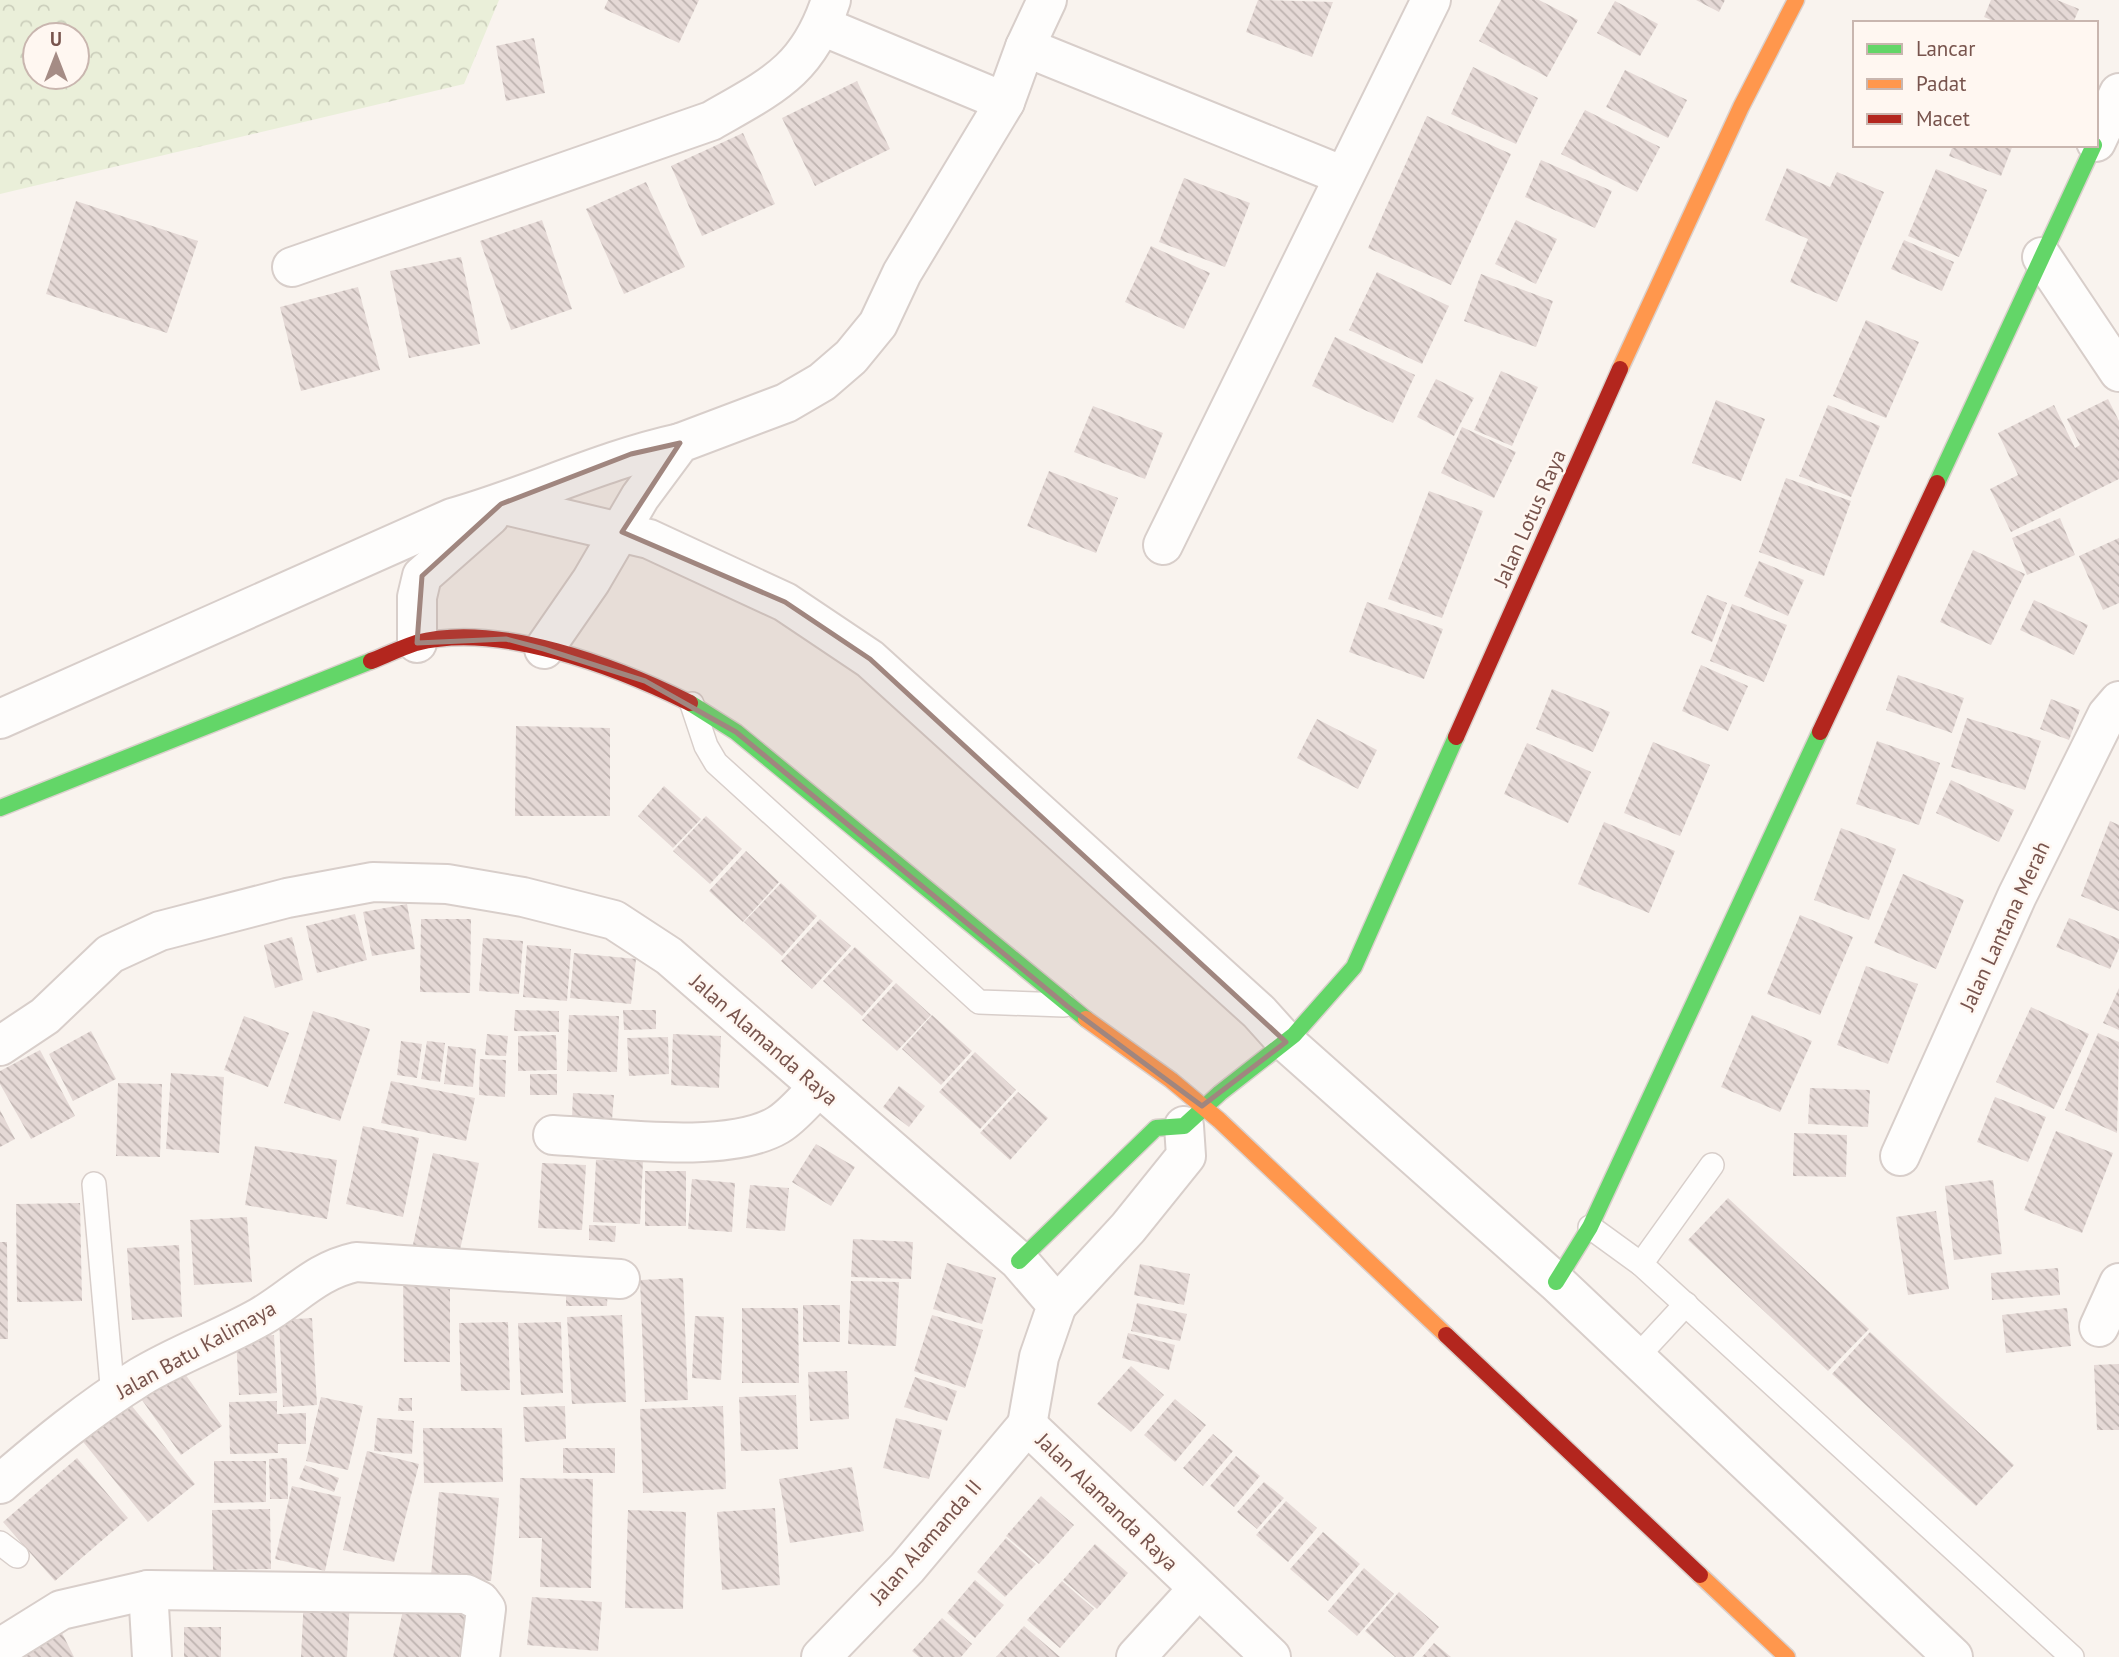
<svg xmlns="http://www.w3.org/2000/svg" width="2119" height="1657" viewBox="0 0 2119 1657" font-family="'PT Sans',sans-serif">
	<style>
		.forest { fill: url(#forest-crowns); fill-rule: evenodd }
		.building { fill: url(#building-back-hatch) }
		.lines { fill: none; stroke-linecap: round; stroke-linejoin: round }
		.lane-casing { stroke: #d8ceca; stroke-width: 26 }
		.street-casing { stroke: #d8ceca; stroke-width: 42 }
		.fast-casing { stroke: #dad0cc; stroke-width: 19 }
		.slow-casing { stroke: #dad0cc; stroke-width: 19 }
		.jam-casing { stroke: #dad0cc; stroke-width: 19 }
		.lane { stroke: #fefdfc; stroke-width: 23 }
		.street { stroke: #fefdfc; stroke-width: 38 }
		.fast { stroke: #63d668; stroke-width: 16 }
		.slow { stroke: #ff974d; stroke-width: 16 }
		.jam { stroke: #b3261e; stroke-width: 16 }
		.marked { fill: #a0867f; fill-opacity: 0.2; stroke: #a0867f; stroke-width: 5; stroke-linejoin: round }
		.labels { text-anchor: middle; stroke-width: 5; stroke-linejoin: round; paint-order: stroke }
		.street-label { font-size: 21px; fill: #78544d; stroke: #fff7f1 }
	</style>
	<defs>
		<pattern id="forest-crowns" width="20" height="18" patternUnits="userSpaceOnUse" patternTransform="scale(1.75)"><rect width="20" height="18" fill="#eaefd9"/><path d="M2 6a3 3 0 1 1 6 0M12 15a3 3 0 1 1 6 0" fill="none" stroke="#cccfbc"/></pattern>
		<pattern id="building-back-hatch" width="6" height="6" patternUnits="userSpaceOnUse" patternTransform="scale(1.75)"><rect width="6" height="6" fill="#e5d9d6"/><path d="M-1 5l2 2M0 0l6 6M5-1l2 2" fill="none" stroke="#beb3b0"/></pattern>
	</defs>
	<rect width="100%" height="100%" fill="#f9f3ee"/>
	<path class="forest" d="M0 0H499L464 84 0 194ZM35 35H77V77H35Z"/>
	<g class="building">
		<polygon points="608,0 699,0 679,43 604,9"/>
		<polygon points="1258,0 1333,2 1312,57 1246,32"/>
		<polygon points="1501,0 1539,0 1578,20 1547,77 1479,41"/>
		<polygon points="1696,0 1725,0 1719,12"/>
		<polygon points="1991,0 2057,0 2079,9 2073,23 1998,23 1984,17"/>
		<polygon points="1615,1 1658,24 1640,56 1597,33"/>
		<polygon points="534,38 545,93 506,101 496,46"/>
		<polygon points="1473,67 1538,98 1516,144 1451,114"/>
		<polygon points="1625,70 1687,100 1668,138 1606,107"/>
		<polygon points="857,81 890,149 815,186 782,118"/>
		<polygon points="1585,110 1660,147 1637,192 1561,154"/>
		<polygon points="1427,116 1511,154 1451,285 1368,248"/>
		<polygon points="743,133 775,204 702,236 671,166"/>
		<polygon points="1953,145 2013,145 2001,176 1949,156"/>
		<polygon points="1541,160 1612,191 1595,228 1525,197"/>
		<polygon points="1787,168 1830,187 1837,172 1884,192 1837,302 1790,282 1808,239 1765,220"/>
		<polygon points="1936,169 1987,190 1959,257 1908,236"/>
		<polygon points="1184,178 1250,203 1225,267 1159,242"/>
		<polygon points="646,182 685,267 624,294 586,209"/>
		<polygon points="76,201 198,241 167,333 46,294"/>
		<polygon points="542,220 572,309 511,330 480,241"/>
		<polygon points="1516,220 1557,239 1536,284 1495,264"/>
		<polygon points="1904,240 1954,262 1942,291 1891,269"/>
		<polygon points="1151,246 1210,273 1184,329 1125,302"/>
		<polygon points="461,257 480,344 409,358 390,271"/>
		<polygon points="1377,272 1449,306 1422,364 1349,330"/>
		<polygon points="1481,274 1553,301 1536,347 1464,321"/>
		<polygon points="358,287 380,370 301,391 280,307"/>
		<polygon points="1866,320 1919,342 1886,418 1833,396"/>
		<polygon points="1335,337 1415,375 1393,423 1312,386"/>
		<polygon points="1501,371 1538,387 1512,446 1474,430"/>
		<polygon points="1436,379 1474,398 1454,436 1417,417"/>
		<polygon points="2108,399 2119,421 2119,479 2011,532 1990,489 2018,475 1998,433 2054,405 2075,448 2080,445 2067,419"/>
		<polygon points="1716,400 1765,419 1741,481 1692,463"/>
		<polygon points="1828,405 1880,426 1851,497 1799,476"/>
		<polygon points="1093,406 1163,433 1145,479 1074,452"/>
		<polygon points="1462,427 1516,452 1494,498 1441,473"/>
		<polygon points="1049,471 1118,498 1096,553 1027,526"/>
		<polygon points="1786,478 1851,501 1824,576 1759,552"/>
		<polygon points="1429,491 1483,511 1442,618 1388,599"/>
		<polygon points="2060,518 2075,555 2027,575 2012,538"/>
		<polygon points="2119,538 2119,603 2103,610 2079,556"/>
		<polygon points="1973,550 2025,574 1991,645 1940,622"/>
		<polygon points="1759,561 1804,580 1788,616 1744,596"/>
		<polygon points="1707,595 1727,603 1712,642 1691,633"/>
		<polygon points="2034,600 2088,625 2074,655 2020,630"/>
		<polygon points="1367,602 1443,629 1424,679 1349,652"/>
		<polygon points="1732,604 1787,625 1764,682 1710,661"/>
		<polygon points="1701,665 1748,686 1728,731 1682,711"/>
		<polygon points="1898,675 1964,698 1952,733 1886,710"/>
		<polygon points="1552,689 1610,712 1593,752 1536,729"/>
		<polygon points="2051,699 2080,710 2069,740 2040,729"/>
		<polygon points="1967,718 2041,741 2025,790 1951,767"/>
		<polygon points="1317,719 1377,750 1358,789 1297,758"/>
		<polygon points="516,726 610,728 610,816 515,816"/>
		<polygon points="1877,741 1940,763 1919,825 1856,804"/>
		<polygon points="1653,742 1710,765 1680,836 1624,813"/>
		<polygon points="1527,743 1591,772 1568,823 1504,794"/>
		<polygon points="1951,780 2014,810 1999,842 1936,813"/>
		<polygon points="664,786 701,819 673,848 638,816"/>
		<polygon points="706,816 742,849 710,884 673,851"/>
		<polygon points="2110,821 2119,825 2119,911 2081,896"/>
		<polygon points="1604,822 1675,851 1649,913 1578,884"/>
		<polygon points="1841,828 1896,849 1869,920 1814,900"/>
		<polygon points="746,851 779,882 743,922 709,891"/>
		<polygon points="1903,874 1964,900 1936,969 1874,943"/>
		<polygon points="781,883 817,916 782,956 744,922"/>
		<polygon points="407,904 415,949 372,956 363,912"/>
		<polygon points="355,914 367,960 317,973 306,926"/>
		<polygon points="1800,915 1853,937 1820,1015 1767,994"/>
		<polygon points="2069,918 2119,939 2119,948 2110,969 2056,947"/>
		<polygon points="421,919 471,919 470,993 420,992"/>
		<polygon points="820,919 851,946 812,989 781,961"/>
		<polygon points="292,937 303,980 275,988 264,945"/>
		<polygon points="483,938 523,941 519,994 479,991"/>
		<polygon points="527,945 571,949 567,1001 523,997"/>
		<polygon points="855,947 893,981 862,1016 823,981"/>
		<polygon points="574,953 636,959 631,1004 570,998"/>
		<polygon points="1866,966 1918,984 1888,1064 1837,1045"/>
		<polygon points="896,983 931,1015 897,1051 862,1020"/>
		<polygon points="2119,988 2119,1030 2103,1023"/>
		<polygon points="2031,1007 2089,1034 2054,1109 1996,1082"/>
		<polygon points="515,1010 559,1011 559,1032 514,1031"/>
		<polygon points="623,1010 656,1010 656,1029 624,1030"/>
		<polygon points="313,1011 370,1029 340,1121 284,1103"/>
		<polygon points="569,1015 619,1016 617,1072 567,1071"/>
		<polygon points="932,1015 972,1051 941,1085 902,1049"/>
		<polygon points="1752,1015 1812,1041 1780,1112 1721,1087"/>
		<polygon points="244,1016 289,1033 268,1087 224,1070"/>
		<polygon points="91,1031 116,1079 73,1101 49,1054"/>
		<polygon points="2098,1033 2119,1042 2117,1133 2065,1110"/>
		<polygon points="487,1034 508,1036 506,1056 485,1055"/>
		<polygon points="673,1034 721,1036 719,1088 671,1085"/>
		<polygon points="556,1035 557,1070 518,1071 518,1036"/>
		<polygon points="668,1037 669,1074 629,1076 627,1038"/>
		<polygon points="401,1041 422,1044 417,1078 397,1075"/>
		<polygon points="427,1041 445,1043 440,1082 421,1079"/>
		<polygon points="448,1046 476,1049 473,1087 444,1084"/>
		<polygon points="40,1050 75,1116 31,1139 0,1084 0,1071"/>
		<polygon points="975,1052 1016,1090 980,1129 939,1092"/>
		<polygon points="480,1059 506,1060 505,1097 479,1095"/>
		<polygon points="171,1073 224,1077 219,1153 166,1149"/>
		<rect x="530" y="1074" width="27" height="21"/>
		<polygon points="391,1081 475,1098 466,1141 381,1123"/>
		<polygon points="118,1083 162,1084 160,1157 116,1156"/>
		<polygon points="899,1086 925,1106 909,1127 883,1107"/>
		<polygon points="1810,1088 1870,1090 1868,1127 1808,1124"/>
		<polygon points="1018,1092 1048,1118 1010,1160 980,1133"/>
		<polygon points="573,1093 614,1095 612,1120 572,1118"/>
		<polygon points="1995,1097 2046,1117 2028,1162 1977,1142"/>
		<polygon points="0,1110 15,1139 0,1147"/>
		<polygon points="363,1126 419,1138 403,1217 346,1204"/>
		<polygon points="2056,1131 2113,1153 2082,1233 2024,1210"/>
		<polygon points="1794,1133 1847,1135 1846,1177 1793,1176"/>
		<polygon points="816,1144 855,1167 831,1206 792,1182"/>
		<polygon points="255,1146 337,1160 327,1219 245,1205"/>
		<polygon points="433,1153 479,1163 458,1259 412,1249"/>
		<polygon points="596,1160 643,1161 640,1224 593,1222"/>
		<polygon points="542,1163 586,1165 582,1230 538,1228"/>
		<rect x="645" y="1171" width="41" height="55"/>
		<polygon points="692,1179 735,1183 732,1232 688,1229"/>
		<polygon points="1993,1180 2002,1254 1954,1260 1945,1186"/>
		<polygon points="750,1185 789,1188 785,1231 746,1228"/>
		<polygon points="1728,1198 1869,1329 1828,1371 1688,1240"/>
		<polygon points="80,1203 82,1301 17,1302 16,1204"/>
		<polygon points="1936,1211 1949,1289 1908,1295 1896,1217"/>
		<polygon points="247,1217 252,1282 194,1285 190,1220"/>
		<polygon points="589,1225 616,1226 615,1242 589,1240"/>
		<polygon points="853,1239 913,1242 911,1279 851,1277"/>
		<polygon points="0,1242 7,1242 8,1339 0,1339"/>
		<polygon points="179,1245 182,1317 132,1320 127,1248"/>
		<polygon points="947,1263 996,1278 982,1324 933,1309"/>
		<polygon points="1140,1264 1190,1274 1184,1305 1134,1295"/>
		<polygon points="2058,1268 2060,1295 1992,1300 1991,1273"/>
		<polygon points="403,1275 450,1275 450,1362 404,1362"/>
		<polygon points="683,1278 688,1400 645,1402 640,1280"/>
		<polygon points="851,1281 899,1282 896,1346 848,1344"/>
		<polygon points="566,1283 608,1284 607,1306 566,1306"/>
		<polygon points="1137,1303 1187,1314 1180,1341 1131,1331"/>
		<rect x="803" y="1305" width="37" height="37"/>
		<polygon points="742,1308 798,1308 799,1383 742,1383"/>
		<polygon points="2067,1308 2071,1346 2006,1353 2002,1315"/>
		<polygon points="622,1315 626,1402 572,1404 567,1317"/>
		<polygon points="932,1315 983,1330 965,1388 914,1371"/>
		<polygon points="695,1316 724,1317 721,1380 692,1378"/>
		<polygon points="312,1318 317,1405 283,1407 279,1320"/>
		<polygon points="508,1322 510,1390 461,1391 459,1323"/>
		<polygon points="561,1322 563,1393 521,1395 518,1323"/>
		<polygon points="1870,1332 2014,1465 1976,1506 1832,1374"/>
		<polygon points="1128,1333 1175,1345 1169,1370 1122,1358"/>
		<polygon points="274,1335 277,1393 239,1395 236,1337"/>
		<polygon points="178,1364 222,1426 181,1455 137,1393"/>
		<polygon points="2119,1364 2119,1430 2097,1430 2094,1365"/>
		<polygon points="1131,1366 1164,1395 1131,1432 1097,1404"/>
		<polygon points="847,1371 849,1419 810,1421 808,1372"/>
		<polygon points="915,1377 957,1391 947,1421 904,1407"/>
		<polygon points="123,1395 195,1484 148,1522 76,1433"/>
		<polygon points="796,1395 798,1449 741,1451 739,1397"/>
		<polygon points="321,1397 363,1406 348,1470 306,1461"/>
		<polygon points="399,1398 412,1398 412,1411 398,1411"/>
		<polygon points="1175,1399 1206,1425 1175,1462 1144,1435"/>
		<polygon points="277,1401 277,1414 306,1413 306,1444 278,1444 278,1453 230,1454 229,1402"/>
		<polygon points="565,1406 566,1439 525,1442 523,1407"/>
		<polygon points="723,1406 726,1489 643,1493 640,1409"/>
		<polygon points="377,1418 414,1421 412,1454 374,1451"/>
		<polygon points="896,1418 942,1430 929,1479 883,1468"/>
		<polygon points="423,1428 502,1428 503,1482 424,1483"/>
		<polygon points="1213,1434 1233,1451 1203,1486 1183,1468"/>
		<rect x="563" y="1448" width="52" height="25"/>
		<polygon points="367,1451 419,1464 394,1562 343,1550"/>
		<polygon points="1236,1456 1260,1476 1234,1507 1210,1486"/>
		<polygon points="77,1458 128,1518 55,1581 3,1522"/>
		<polygon points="287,1458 288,1499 270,1499 269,1459"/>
		<polygon points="214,1461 266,1461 266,1502 214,1503"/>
		<polygon points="305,1465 339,1478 334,1492 299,1479"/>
		<polygon points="852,1467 864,1531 790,1543 779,1479"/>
		<polygon points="520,1478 593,1479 591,1588 540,1587 542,1538 519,1538"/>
		<polygon points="1264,1482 1284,1498 1257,1529 1237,1512"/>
		<polygon points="292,1486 341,1497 325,1571 275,1559"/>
		<polygon points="439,1492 499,1498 491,1581 431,1575"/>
		<polygon points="1041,1496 1074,1525 1039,1564 1006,1536"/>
		<polygon points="1286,1501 1317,1528 1288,1562 1256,1535"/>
		<polygon points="775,1508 780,1585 722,1590 717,1512"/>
		<polygon points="270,1509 271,1569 213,1570 212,1510"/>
		<polygon points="628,1510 686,1512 683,1609 625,1608"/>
		<polygon points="1323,1532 1360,1564 1328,1601 1290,1569"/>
		<polygon points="1006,1538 1036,1564 1005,1597 977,1572"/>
		<polygon points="1095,1544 1128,1573 1097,1609 1063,1580"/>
		<polygon points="1364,1568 1394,1594 1357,1636 1328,1611"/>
		<polygon points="975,1580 1004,1605 975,1638 947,1613"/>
		<polygon points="1062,1581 1094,1609 1060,1648 1027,1620"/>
		<polygon points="1399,1592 1439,1627 1413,1657 1395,1657 1365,1631"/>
		<polygon points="406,1596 483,1612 474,1657 393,1657"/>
		<polygon points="304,1597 350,1599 347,1657 301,1657"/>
		<polygon points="532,1597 602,1602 598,1651 527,1645"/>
		<polygon points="942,1618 972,1644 961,1657 919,1657 912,1651"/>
		<polygon points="1024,1626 1060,1657 996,1657"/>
		<polygon points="59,1627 74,1657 19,1657"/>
		<rect x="184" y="1627" width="37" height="30"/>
		<polygon points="1434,1643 1451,1657 1422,1657"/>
	</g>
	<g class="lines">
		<defs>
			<g id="lane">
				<polyline points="692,704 706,746 716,763 979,1002 1064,1005"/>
				<polyline points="1712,1165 1641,1264 2072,1657"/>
				<polyline points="94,1184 113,1396"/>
				<polyline points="1590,1227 1641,1264"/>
				<polyline points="1637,1357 1686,1304"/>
				<polyline points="0,1543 17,1556"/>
			</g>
			<g id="street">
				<polyline points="822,26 1005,102"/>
				<polyline points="1025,47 1344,176"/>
				<polyline points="2096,142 2119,93"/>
				<polyline points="2042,257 2119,372"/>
				<path d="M292 267 711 121C772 86 808 71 831 0"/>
				<polyline points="501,504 649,539 785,602 870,659 1259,1012 1286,1042 1556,1282 1953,1657"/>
				<polyline points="1163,545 1431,0"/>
				<polyline points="417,643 417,597 422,576 490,516"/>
				<polyline points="544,649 591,581 640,497 680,443 786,403 822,382 851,357 878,324 902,273 1005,102 1025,47 1047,0"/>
				<path d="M0 719 452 518C530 496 602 460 680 443"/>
				<polyline points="0,1046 45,1016 110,954 160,931 287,898 373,882 447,884 523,897 614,920 669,956 1019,1261 1057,1305 1039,1357 1027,1425"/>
				<path d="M553 1135C613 1138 727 1155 778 1125 793 1116 806 1099 818 1088"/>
				<polyline points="1900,1156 2017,896 2107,715 2119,701"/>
				<polyline points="1057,1305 1128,1228 1186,1156 1184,1126"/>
				<polyline points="2099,1327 2119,1283"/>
				<polyline points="1027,1425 1271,1657"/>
				<path d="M0 1484C44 1446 90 1408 140 1377 178 1354 221 1339 260 1317 295 1297 315 1271 356 1262L620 1279"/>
				<polyline points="148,1590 152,1657"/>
				<polyline points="0,1648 61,1610 148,1590 466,1594 480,1601 486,1609 480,1657"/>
				<polyline points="821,1657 907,1568 1027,1425"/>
				<polyline points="1136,1657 1197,1590"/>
			</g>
			<g id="fast">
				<polyline points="1937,483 2094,145"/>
				<polyline points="690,703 736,732 1086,1019"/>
				<polyline points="0,808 371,661"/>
				<polyline points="1019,1261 1156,1128 1184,1126 1220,1093 1294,1035 1354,967 1456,737"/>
				<polyline points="1556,1282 1590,1227 1820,732"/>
			</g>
			<g id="slow">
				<polyline points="1620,369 1741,107 1796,0"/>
				<polyline points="1086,1019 1171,1080 1219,1120 1446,1335"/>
				<polyline points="1700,1575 1787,1657"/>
			</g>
			<g id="jam">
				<path d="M371 661C386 655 401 648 416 643 498 621 617 667 690 703"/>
				<polyline points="1820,732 1937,483"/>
				<polyline points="1456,737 1620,369"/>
				<polyline points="1446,1335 1700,1575"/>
			</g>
		</defs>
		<use href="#lane" class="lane-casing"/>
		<use href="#street" class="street-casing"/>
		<use href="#fast" class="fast-casing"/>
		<use href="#slow" class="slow-casing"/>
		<use href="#jam" class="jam-casing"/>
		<use href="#lane" class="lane"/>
		<use href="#street" class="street"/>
		<use href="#fast" class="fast"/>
		<use href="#slow" class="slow"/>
		<use href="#jam" class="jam"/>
	</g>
	<path class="marked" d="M680 443 622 532 785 602 870 659 1286 1042 1202 1106 1067 1006 736 732 645 681 544 649 506 639 417 643 422 576 501 504 631 454Z"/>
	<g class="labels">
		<g class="street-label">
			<text transform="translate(1530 518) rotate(-66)" y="7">Jalan Lotus Raya</text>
			<text transform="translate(2005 926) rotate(-65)" y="7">Jalan Lantana Merah</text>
			<text transform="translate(764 1040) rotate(41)" y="7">Jalan Alamanda Raya</text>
			<text transform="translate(196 1350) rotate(-29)" y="7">Jalan Batu Kalimaya</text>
			<text transform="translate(1107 1502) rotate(44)" y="7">Jalan Alamanda Raya</text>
			<text transform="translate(926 1542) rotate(-49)" y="7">Jalan Alamanda II</text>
		</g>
	</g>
	<rect x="1853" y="21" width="245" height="126" fill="#fff7f1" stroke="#c9b6af" stroke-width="2"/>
	<rect x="1867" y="44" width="35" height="10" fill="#63d668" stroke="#c9b6af" stroke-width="2"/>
	<text x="1916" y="56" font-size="21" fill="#78544d">Lancar</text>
	<rect x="1867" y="79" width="35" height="10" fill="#ff974d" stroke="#c9b6af" stroke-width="2"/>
	<text x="1916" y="91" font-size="21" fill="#78544d">Padat</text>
	<rect x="1867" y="114" width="35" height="10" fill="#b3261e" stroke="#c9b6af" stroke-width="2"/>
	<text x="1916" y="126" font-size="21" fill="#78544d">Macet</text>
	<g transform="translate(56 56)"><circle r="33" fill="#fff7f1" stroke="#c9b6af" stroke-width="2"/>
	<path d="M0-5L12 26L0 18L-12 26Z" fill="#a58c85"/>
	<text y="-10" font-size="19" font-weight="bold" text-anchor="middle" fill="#78544d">U</text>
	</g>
</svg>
